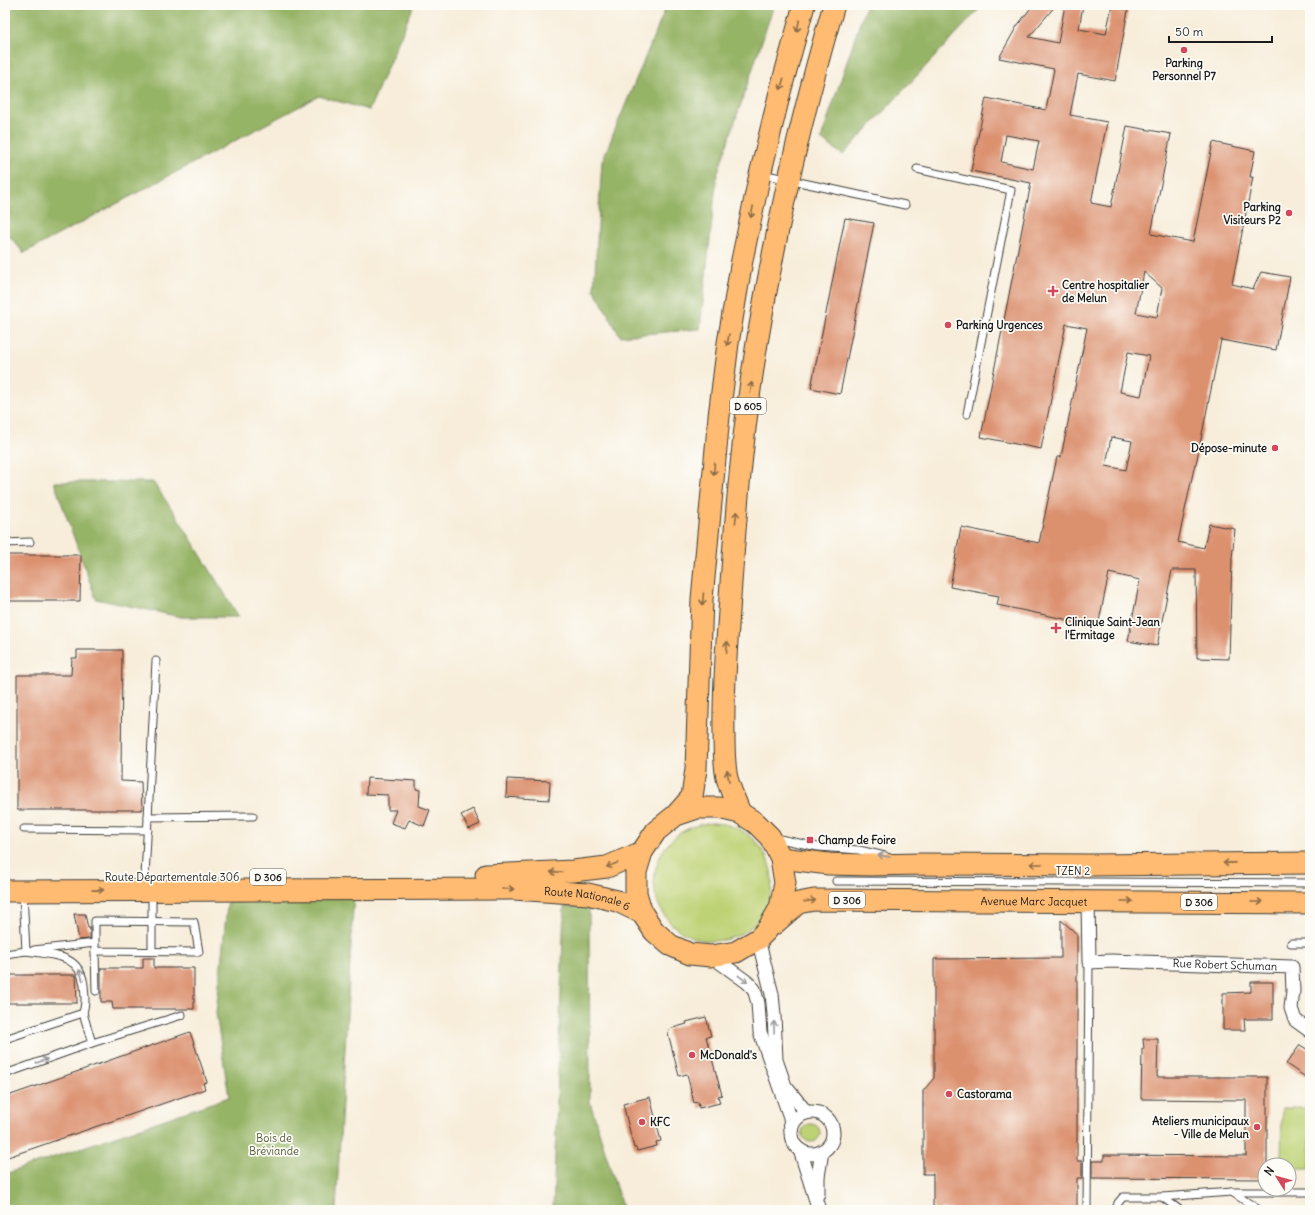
<svg xmlns="http://www.w3.org/2000/svg" width="1315" height="1215" viewBox="0 0 1315 1215" font-family="Delius,sans-serif">
	<style>
		.green { fill: #bdd275; stroke: #6c7748 }
		.forest { fill: #96b466; stroke: #596841 }
		.building { fill: #db906e; fill-rule: evenodd }
		.lines { fill: none; stroke-linecap: round; stroke-linejoin: round }
		.service-casing { stroke: #3d3b38; stroke-width: 9 }
		.minor-casing { stroke: #3d3b38; stroke-width: 15 }
		.primary-casing { stroke: #3d3b38; stroke-width: 23 }
		.service { stroke: #fff; stroke-width: 7 }
		.minor { stroke: #fff; stroke-width: 13 }
		.primary { stroke: #febb71; stroke-width: 21 }
		.oneway { stroke: #8d6c46 }
		.oneway2 { stroke: #999 }
		.poi-dot { fill: #d1495b; stroke: #fdfcf7; stroke-width: 1.5 }
		.labels { text-anchor: middle; stroke-width: 3.5; stroke-linejoin: round; paint-order: stroke }
		.shield { fill: #fdfcf7; stroke: #605f5e; stroke-width: 1 }
		.shield-label { font-size: 10px; font-weight: bold; fill: #1c1c1c }
		.poi-label { font-size: 11px; font-weight: bold; fill: #1c1c1c; stroke: #fdfcf7; text-anchor: start }
		.street-label { font-size: 11px; fill: #1c1c1c; stroke: #fdfcf7 }
		.park-label { font-size: 11px; fill: #545c3b; stroke: #fdfcf7 }
	</style>
	<rect width="100%" height="100%" fill="#fdfcf7"/>
	<filter id="ink" filterUnits="userSpaceOnUse"><feTurbulence type="fractalNoise" baseFrequency=".025" numOctaves="2"/><feDisplacementMap in="SourceGraphic" scale="8" xChannelSelector="R" yChannelSelector="G"/><feConvolveMatrix kernelMatrix="1 2 1 2 8 2 1 2 1" color-interpolation-filters="sRGB"/></filter>
	<filter id="wash" filterUnits="userSpaceOnUse"><feTurbulence type="fractalNoise" baseFrequency=".012" numOctaves="4" result="noise"/><feDisplacementMap in="SourceGraphic" scale="16" xChannelSelector="R" yChannelSelector="G"/><feGaussianBlur stdDeviation="0.9" result="paint"/><feColorMatrix in="noise" values="0 0 0 0 0 0 0 0 0 0 0 0 0 0 0 0 0 1.4 0 .05"/><feComposite in="paint" operator="in"/></filter>
	<g filter="url(#wash)">
		<rect width="100%" height="100%" fill="#f7edda"/>
		<g class="green">
			<circle cx="713" cy="882" r="59"/>
			<polygon points="1282,1108 1310,1108 1310,1169 1289,1169 1289,1165 1281,1165"/>
			<circle cx="811" cy="1133" r="9"/>
		</g>
		<g class="forest">
			<polygon points="5,5 414,5 369,110 319,96 24,253 5,231"/>
			<polygon points="667,5 774,5 717,175 700,329 620,336 594,289 602,161"/>
			<polygon points="866,5 983,5 843,155 821,139"/>
			<polygon points="54,482 153,482 178,518 239,617 181,617 96,599"/>
			<polygon points="354,890 336,1210 5,1210 5,1174 229,1097 216,1013 228,896"/>
			<polygon points="589,905 590,1102 623,1210 553,1210 564,907"/>
		</g>
		<g id="blocks">
			<g class="building">
				<path d="M1033 5H1056L1029 37 1058 43 1065 5H1083L1079 29 1106 34 1112 5H1129L1115 81 1078 74 1070 115 1107 122 1091 203 1111 207 1127 126 1171 134 1151 234 1193 242 1213 142 1255 151 1250 177H1253L1232 284 1253 289 1261 272 1290 277 1276 350 1221 340 1196 464H1195L1178 542 1204 548 1209 524 1235 529 1232 559 1229 659 1197 658 1196 570H1172L1157 646 1128 641 1140 580 1109 573 1098 626 997 605 999 596 950 587 961 527 1039 543 1057 457H1061L1087 328 1066 324 1041 449 981 437 1031 183 971 171 986 98 1046 110 1054 69 999 58 1017 26ZM1006 135 1039 141 1033 169 1001 162ZM1144 272 1162 288 1157 317 1136 313ZM1128 352 1149 356 1141 396 1120 392ZM1111 437 1132 441 1126 470 1106 466Z"/>
				<polygon points="845,218 874,223 840,394 811,388"/>
				<polygon points="5,555 81,555 80,601 5,601"/>
				<polygon points="77,650 122,650 121,781 141,782 142,810 17,810 17,675 71,675 72,658 77,658"/>
				<polygon points="367,778 416,781 416,789 420,790 419,806 430,810 424,826 409,820 405,828 391,823 396,810 388,810 388,795 366,794"/>
				<polygon points="507,779 550,781 549,800 506,797"/>
				<polygon points="473,809 480,824 469,829 461,815"/>
				<polygon points="74,914 85,914 88,928 90,928 90,939 79,940"/>
				<polygon points="1061,920 1077,934 1077,1161 1082,1161 1082,1178 1077,1178 1077,1210 933,1210 933,1174 923,1174 923,1091 934,1078 934,959 1061,958"/>
				<polygon points="143,958 154,958 154,968 194,968 194,1009 113,1009 112,1002 101,1002 101,968 143,968"/>
				<polygon points="5,975 76,975 77,1003 5,1003"/>
				<polygon points="1251,982 1273,982 1273,1019 1244,1019 1245,1030 1223,1030 1223,993 1251,992"/>
				<polygon points="706,1017 711,1036 706,1037 722,1095 718,1096 720,1103 699,1108 698,1102 694,1103 687,1074 679,1076 668,1033 669,1029 687,1024 686,1022"/>
				<polygon points="190,1032 207,1082 203,1083 205,1089 5,1158 5,1117 9,1116 5,1104 5,1097"/>
				<polygon points="1143,1039 1158,1039 1157,1077 1267,1077 1267,1165 1265,1165 1265,1179 1092,1178 1092,1161 1104,1161 1104,1155 1246,1156 1246,1100 1141,1099 1142,1049 1144,1049"/>
				<polygon points="1300,1045 1310,1051 1310,1080 1286,1064"/>
				<polygon points="650,1097 661,1141 656,1142 657,1146 637,1151 636,1148 634,1148 623,1104"/>
			</g>
		</g>
	</g>
	<g filter="url(#ink)">
		<use href="#blocks" fill-opacity="0" stroke="#3d3b38" stroke-width="1"/>
		<g class="lines">
			<defs>
				<g id="service">
					<polyline points="917,169 1011,190 967,414"/>
					<polyline points="762,174 905,205"/>
					<polyline points="5,543 30,542"/>
					<polyline points="148,817 253,816"/>
					<polyline points="24,829 148,830"/>
					<polyline points="775,838 818,847 859,850 885,856"/>
					<polyline points="145,877 156,661"/>
					<polyline points="836,881 1310,883"/>
					<polygon points="95,921 194,922 199,952 95,951"/>
					<polyline points="1291,943 1310,943"/>
					<polyline points="34,950 95,943"/>
					<path d="M26 951C51 955 80 953 84 985 85 997 86 1002 83 1013"/>
					<polyline points="95,951 96,991"/>
					<polyline points="152,951 152,892"/>
					<polyline points="5,954 26,951 23,893"/>
					<polyline points="5,1039 83,1013 92,1043 5,1074"/>
					<polyline points="92,1043 182,1015"/>
					<polyline points="1232,1192 1259,1210"/>
					<polyline points="1162,1197 1180,1210"/>
					<polyline points="1087,1210 1089,962"/>
					<polyline points="1116,1210 1118,1203 1123,1197 1162,1197 1232,1192 1310,1192"/>
				</g>
				<g id="minor">
					<path id="s1" d="M1088 901 1089 962 1111 961 1292 967 1293 991 1291 1008 1295 1020 1310 1031"/>
					<polyline points="758,939 772,994 774,1015 776,1060 785,1086 807,1113"/>
					<polyline points="711,956 747,982 754,989 758,1003 760,1032 790,1117 791,1131"/>
					<circle cx="812" cy="1133" r="21"/>
					<polyline points="800,1150 819,1210"/>
					<polyline points="818,1194 818,1177 822,1151"/>
				</g>
				<g id="primary">
					<path d="M740 813C736 802 730 790 727 778 724 764 724 748 724 733 723 688 727 642 730 597 736 512 743 427 757 343 776 229 801 116 834 5"/>
					<polyline points="676,815 697,808 719,808 740,813 756,823 770,837 781,858 785,883 780,908 767,930 758,939 736,952 711,956 690,954 670,945 654,931 642,913 636,893 636,872 642,852 656,831 676,815 692,797 696,769 702,599 719,416 728,343 742,260 759,179 780,92 804,5"/>
					<polyline points="781,858 829,864 870,865 922,864 1089,865 1310,863"/>
					<polyline points="486,875 573,871 607,867 642,852"/>
					<path id="s2" d="M5 891 514 889 588 894 617 901 642 913"/>
					<path id="s3" d="M774 924 798 903 814 900 1310 903"/>
				</g>
			</defs>
			<use href="#service" class="service-casing"/>
			<use href="#minor" class="minor-casing"/>
			<use href="#primary" class="primary-casing"/>
			<use href="#service" class="service"/>
			<use href="#minor" class="minor"/>
			<use href="#primary" class="primary"/>
		</g>
		<defs><path id="oneway-shaft" d="M-6 0H5M1.5-3L5.5 0L1.5 3" fill="none" stroke-width="1.6" stroke-linecap="round" stroke-linejoin="round"/></defs>
		<g class="oneway">
			<use href="#oneway-shaft" transform="translate(798 26) rotate(104)"/>
			<use href="#oneway-shaft" transform="translate(782 84) rotate(106)"/>
			<use href="#oneway-shaft" transform="translate(752 212) rotate(102)"/>
			<use href="#oneway-shaft" transform="translate(728 340) rotate(99)"/>
			<use href="#oneway-shaft" transform="translate(751 388) rotate(-83)"/>
			<use href="#oneway-shaft" transform="translate(714 469) rotate(95)"/>
			<use href="#oneway-shaft" transform="translate(736 517) rotate(-84)"/>
			<use href="#oneway-shaft" transform="translate(703 599) rotate(94)"/>
			<use href="#oneway-shaft" transform="translate(727 647) rotate(-86)"/>
			<use href="#oneway-shaft" transform="translate(728 776) rotate(-102)"/>
			<use href="#oneway-shaft" transform="translate(1229 863) rotate(179)"/>
			<use href="#oneway-shaft" transform="translate(1036 864) rotate(-180)"/>
			<use href="#oneway-shaft" transform="translate(612 865) rotate(158)"/>
			<use href="#oneway-shaft" transform="translate(556 872) rotate(177)"/>
			<use href="#oneway-shaft" transform="translate(508 889)"/>
			<use href="#oneway-shaft" transform="translate(98 890) rotate(-1)"/>
			<use href="#oneway-shaft" transform="translate(810 901) rotate(-7)"/>
			<use href="#oneway-shaft" transform="translate(1127 901)"/>
			<use href="#oneway-shaft" transform="translate(1257 902)"/>
		</g>
		<g class="oneway2">
			<use href="#oneway-shaft" transform="translate(884 856) rotate(-169)"/>
			<use href="#oneway-shaft" transform="translate(81 975) rotate(-109)"/>
			<use href="#oneway-shaft" transform="translate(743 979) rotate(37)"/>
			<use href="#oneway-shaft" transform="translate(774 1027) rotate(-91)"/>
			<use href="#oneway-shaft" transform="translate(42 1061) rotate(-20)"/>
		</g>
	</g>
	<g class="poi-dot">
		<circle cx="1184" cy="50" r="4"/>
		<circle cx="1289" cy="213" r="4"/>
		<path d="M1051 285h4v4h4v4h-4v4h-4v-4h-4v-4h4z"/>
		<circle cx="948" cy="325" r="4"/>
		<circle cx="1275" cy="448" r="4"/>
		<path d="M1054 622h4v4h4v4h-4v4h-4v-4h-4v-4h4z"/>
		<rect x="806" y="836" width="8" height="8" rx="2"/>
		<circle cx="692" cy="1055" r="4"/>
		<circle cx="949" cy="1094" r="4"/>
		<circle cx="642" cy="1122" r="4"/>
		<circle cx="1257" cy="1127" r="4"/>
	</g>
	<g class="labels">
		<g class="shield">
			<rect x="730" y="398" width="36" height="16" rx="3"/>
			<rect x="250" y="869" width="36" height="16" rx="3"/>
			<rect x="829" y="892" width="36" height="16" rx="3"/>
			<rect x="1181" y="894" width="36" height="16" rx="3"/>
		</g>
		<g class="shield-label">
			<text x="748" y="410">D 605</text>
			<text x="268" y="881">D 306</text>
			<text x="847" y="904">D 306</text>
			<text x="1199" y="906">D 306</text>
		</g>
		<g class="poi-label">
			<text x="1184" y="67" text-anchor="middle">Parking<tspan x="1184" dy="13">Personnel P7</tspan></text>
			<text x="1281" y="211" text-anchor="end">Parking<tspan x="1281" dy="13">Visiteurs P2</tspan></text>
			<text x="1062" y="289">Centre hospitalier<tspan x="1062" dy="13">de Melun</tspan></text>
			<text x="956" y="329">Parking Urgences</text>
			<text x="1267" y="452" text-anchor="end">Dépose-minute</text>
			<text x="1065" y="626">Clinique Saint-Jean<tspan x="1065" dy="13">l'Ermitage</tspan></text>
			<text x="818" y="844">Champ de Foire</text>
			<text x="700" y="1059">McDonald's</text>
			<text x="957" y="1098">Castorama</text>
			<text x="1249" y="1125" text-anchor="end">Ateliers municipaux<tspan x="1249" dy="13">- Ville de Melun</tspan></text>
			<text x="650" y="1126">KFC</text>
		</g>
		<g class="street-label">
			<text x="1073" y="875">TZEN 2</text>
			<text x="172" y="881">Route Départementale 306</text>
			<text dy="4" stroke="none"><textPath href="#s2" startOffset="583">Route Nationale 6</textPath></text>
			<text dy="4" stroke="none"><textPath href="#s3" startOffset="268">Avenue Marc Jacquet</textPath></text>
			<text dy="4" stroke="none"><textPath href="#s1" startOffset="197">Rue Robert Schuman</textPath></text>
		</g>
		<g class="park-label">
			<text x="274" y="1142">Bois de<tspan x="274" dy="13">Bréviande</tspan></text>
		</g>
	</g>
	<rect width="1315" height="1215" fill="none" stroke="#fdfcf7" stroke-width="20"/>
	<g transform="translate(1277 1177) rotate(307)"><circle r="19" fill="#fdfcf7" stroke="#a3a29f"/>
	<path d="M0-3L7 15L0 10L-7 15Z" fill="#d1495b"/>
	<text y="-6" font-size="11" font-weight="bold" text-anchor="middle" fill="#1c1c1c">N</text>
	</g>
	<path d="M1169 36v6h103v-6" fill="none" stroke="#1c1c1c" stroke-width="2"/>
	<text x="1175" y="36" font-size="12" fill="#1c1c1c" stroke="#fdfcf7" stroke-width="3" paint-order="stroke">50 m</text>
</svg>
